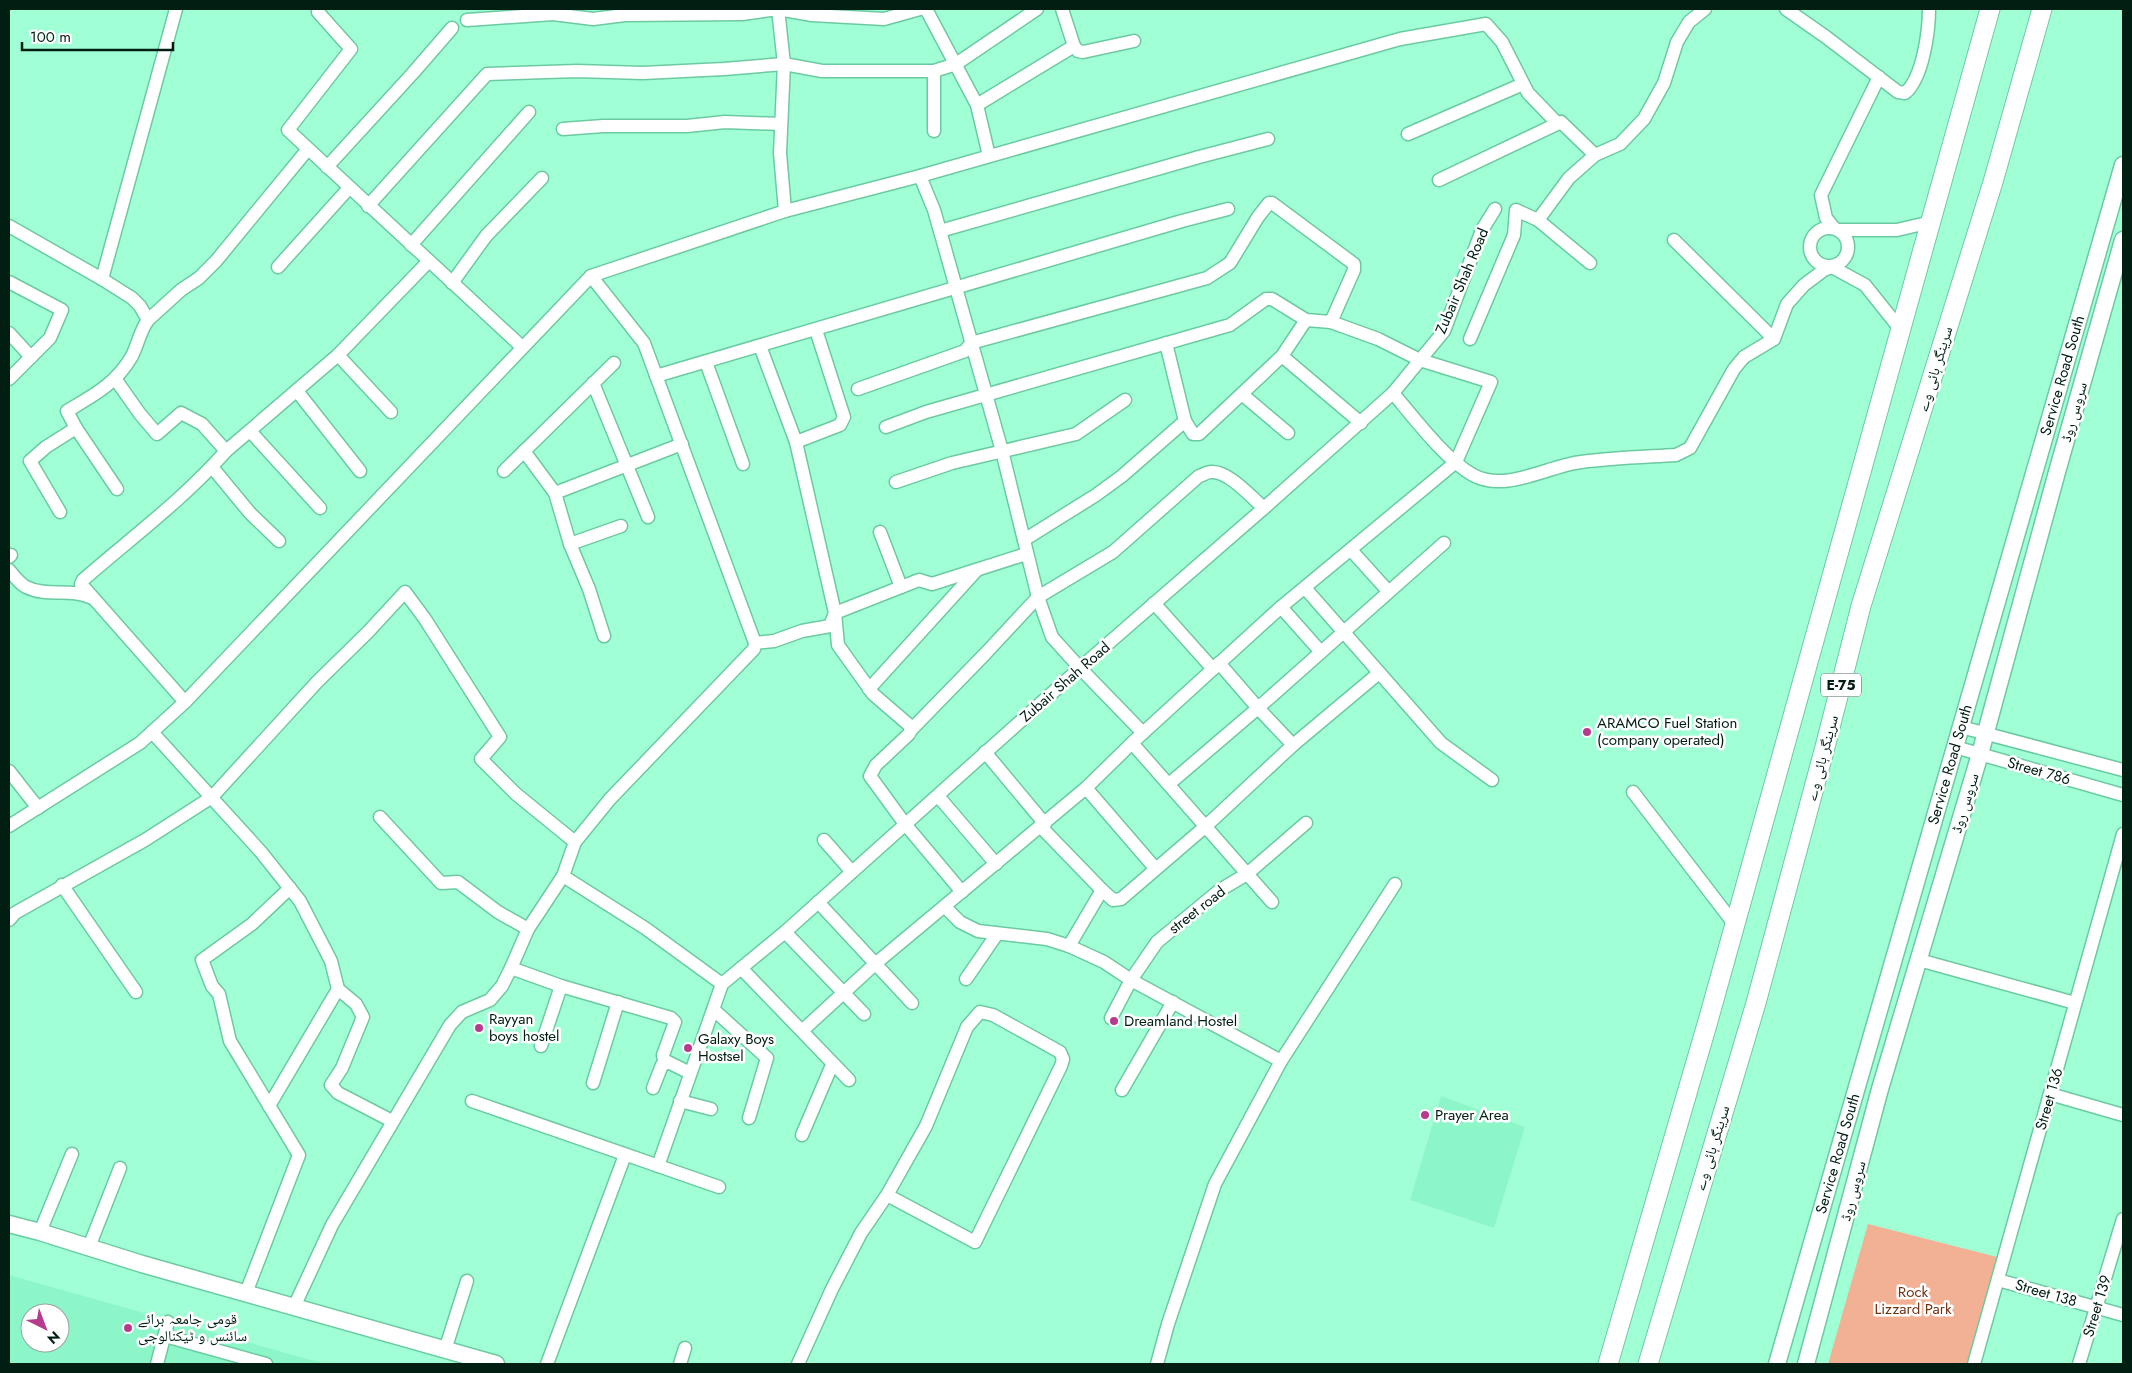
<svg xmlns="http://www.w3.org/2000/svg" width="2132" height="1373" viewBox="0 0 2132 1373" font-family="Jost,'Noto Naskh Arabic',sans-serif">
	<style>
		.built { fill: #8df6c8; fill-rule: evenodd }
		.green { fill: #f2b195 }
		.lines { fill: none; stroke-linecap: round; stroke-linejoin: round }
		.minor-casing { stroke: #6ccaa2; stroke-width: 15 }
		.major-casing { stroke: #6ccaa2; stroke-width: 19 }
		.highway-casing { stroke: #6ccaa2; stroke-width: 21 }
		.minor { stroke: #fff; stroke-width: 12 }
		.major { stroke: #fff; stroke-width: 16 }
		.highway { stroke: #fff; stroke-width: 19 }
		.poi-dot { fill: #b73b8c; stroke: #fff; stroke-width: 2 }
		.labels { text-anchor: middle; stroke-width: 5; stroke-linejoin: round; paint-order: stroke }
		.shield { fill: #fff; stroke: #4d625a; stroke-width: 1 }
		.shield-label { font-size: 14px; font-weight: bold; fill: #011e13 }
		.street-label { font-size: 15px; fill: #011e13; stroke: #fff }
		.poi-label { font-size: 15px; fill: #011e13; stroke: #fff; text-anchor: start }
		.park-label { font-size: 15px; fill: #6f3215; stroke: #fff }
	</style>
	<rect width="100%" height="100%" fill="#a1ffd5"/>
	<g class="built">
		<polygon points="1441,1096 1525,1127 1494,1228 1410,1200"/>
		<path d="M9 1275 325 1364H9ZM30 1313H60V1343H30Z"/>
	</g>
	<polygon class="green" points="1868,1224 2001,1258 1971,1364 1828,1364"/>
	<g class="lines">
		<defs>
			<g id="minor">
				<polyline points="319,9 318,12 351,49 288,130 522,347"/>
				<polyline points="778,9 784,64 780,153 785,211"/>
				<polyline points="926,9 977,105 989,156"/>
				<polyline points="1062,9 1074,46 1078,51 1083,52 1134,41"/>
				<path d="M1786 9 1826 37 1898 92 1905 93C1923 78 1929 31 1929 9"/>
				<polyline points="467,20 553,14 593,19 625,15 742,14 778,9 812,15 884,19 920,9"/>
				<polyline points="934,71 934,131"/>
				<polyline points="977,105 1074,46"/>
				<polyline points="563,129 603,126 687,126 725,122 781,124"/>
				<polyline points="1408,134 1523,84"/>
				<polyline points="327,167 413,73 452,28"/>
				<polyline points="920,176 934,210 944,245 1002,451 1038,597 1052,637 1080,668 1143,733"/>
				<polyline points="1439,180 1561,122 1595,155 1620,144 1644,119 1664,83 1677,42 1689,22 1705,9"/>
				<polyline points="368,206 487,74 577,71 643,73 724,69 784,64 822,71 934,71 956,64 1037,9"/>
				<polyline points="1538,220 1569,178 1595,155"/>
				<polyline points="9,226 102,279 132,298 140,306 148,320 181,290 199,278 216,261 308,149"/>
				<circle cx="1829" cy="247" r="19"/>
				<polyline points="1834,228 1826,218 1821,195 1879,77"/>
				<polyline points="1839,230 1897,230 1931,222"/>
				<polyline points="940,231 1199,157 1268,139"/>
				<polyline points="1674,240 1774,339"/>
				<polyline points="411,245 529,112"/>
				<polyline points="278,267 349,188"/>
				<polyline points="102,279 176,9"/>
				<polyline points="9,282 62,310 50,338 9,379"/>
				<polyline points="452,283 486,236 542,178"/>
				<polyline points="9,333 31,357"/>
				<polyline points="1470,339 1514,235 1516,210 1538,220 1590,263"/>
				<polyline points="1166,343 1185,421"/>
				<polyline points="760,346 796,442 835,613 838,645 873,694 909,725 911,730 909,734 876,765 870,776 905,824 962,892"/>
				<polyline points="338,355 391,412"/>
				<polyline points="1282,356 1361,423"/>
				<polyline points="706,362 743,464"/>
				<polyline points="656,376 1182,221 1228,209"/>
				<polyline points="116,380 140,414 157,434 181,413 202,424 226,451"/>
				<polyline points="593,383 648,517"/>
				<polyline points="858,389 965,351 971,343 1207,278 1230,263 1258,217 1269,203 1272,203 1354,264 1354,270 1331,322"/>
				<polyline points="297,391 360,471"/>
				<path d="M1393 393C1414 418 1445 459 1473 475 1506 493 1547 466 1581 462 1612 458 1644 457 1676 455L1690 448 1734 369 1744 357 1774 339 1787 304 1804 285 1824 270 1832 267 1865 285 1901 330"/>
				<polyline points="1243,395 1288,433"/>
				<polyline points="76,428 117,489"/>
				<polyline points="250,431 320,508"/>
				<polyline points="796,442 840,425 844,417 816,330"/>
				<polyline points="524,451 555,493 570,544 589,589 604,636"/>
				<polyline points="212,467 250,513 279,541"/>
				<polyline points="504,471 614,363"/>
				<polyline points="896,482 952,463 1076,434 1125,400"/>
				<polyline points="555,493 682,444"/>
				<path d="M60 512 30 461 46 447 76 428 67 411C94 395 116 384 132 356 138 344 140 331 148 320"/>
				<polyline points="880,532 901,587"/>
				<polyline points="1024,540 1096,495 1122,476 1185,421 1193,434 1199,434 1282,356 1306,320"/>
				<polyline points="570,544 621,526"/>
				<polyline points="1351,550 1388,591"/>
				<polyline points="9,557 11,555"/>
				<path d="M9 570C14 576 20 584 26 587 49 598 70 587 92 598"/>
				<polyline points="1305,588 1441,743 1492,780"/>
				<polyline points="1154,603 1213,669"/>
				<polyline points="1281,607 1320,651"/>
				<polyline points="755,643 774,641 802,631 830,626 835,613 919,580 932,584 1026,554"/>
				<polyline points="869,689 976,571"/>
				<path d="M185 702 81 584 83 580C131 538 184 499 226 451L338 355 428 262"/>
				<polyline points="1961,727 2123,770"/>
				<path d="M911 730 985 654 1038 597 1113 552 1199 476C1203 475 1207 472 1211 472 1228 470 1252 498 1264 508"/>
				<polyline points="152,732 261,852 300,901 331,961 338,989 269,1106"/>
				<polyline points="1132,743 1272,902"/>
				<polyline points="1293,745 1258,708 1444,543"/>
				<polyline points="1955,747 2123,795"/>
				<polyline points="985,752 1045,824"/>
				<polyline points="9,771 38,808"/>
				<polyline points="1169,784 1258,708 1219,663"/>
				<polyline points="1086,788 1155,868"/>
				<polyline points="1633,792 1735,925"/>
				<polyline points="938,796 996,864"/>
				<polyline points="380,817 441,883 458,882 498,912 528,929"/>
				<polyline points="9,826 140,743 185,702 591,276 785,211 920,176 1400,39 1486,24 1502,42 1528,93 1557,123"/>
				<polyline points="1041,827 1102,890"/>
				<polyline points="824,840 852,872"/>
				<polyline points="563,876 645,928 722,984"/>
				<polyline points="62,885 136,992"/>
				<polyline points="818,902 912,1003"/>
				<polyline points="945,907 960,922 978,931 1047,939 1069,946 1104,962 1131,980 1281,1061"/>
				<polyline points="9,920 15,913 145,840 212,797 317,682 368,632 405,592 425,619 500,737 481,759 516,794 575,842"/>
				<polyline points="785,932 864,1014"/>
				<polyline points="1069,946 1102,890 1113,900 1121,899 1206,826 1293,745 1379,673"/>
				<polyline points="1919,960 2075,1003"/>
				<polyline points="511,968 561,986 671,1018 675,1022 663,1055 664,1060 690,1073"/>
				<polyline points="741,968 849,1080"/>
				<polyline points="966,979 997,934"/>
				<polyline points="338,989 356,1004 363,1017 342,1068 331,1085 338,1093 392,1121"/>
				<polyline points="714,1010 767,1058 749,1118"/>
				<polyline points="1111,1018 1131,980 1157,942 1220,890 1247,874 1306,823"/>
				<polyline points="803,1030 875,964 1086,788 1132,743 1281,607 1456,462 1491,382 1420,360 1378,339 1331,322 1306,320 1272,299 1266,299 1230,325 926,412 886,427"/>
				<polyline points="541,1046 561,986"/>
				<polyline points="593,1083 618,1002"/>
				<polyline points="653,1088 662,1065 667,1063"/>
				<polyline points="1122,1090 1173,1002"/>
				<polyline points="2050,1094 2123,1115"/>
				<polyline points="472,1101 719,1187"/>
				<polyline points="680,1101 711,1109"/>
				<polyline points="802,1135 832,1065"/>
				<polyline points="658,1166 722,984 785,932 1080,668 1264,508 1393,393 1444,331 1482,230 1495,209"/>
				<polyline points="40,1232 72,1154"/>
				<polyline points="89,1247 120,1168"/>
				<polyline points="1998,1280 2123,1315"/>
				<polyline points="246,1293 299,1155 230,1041 219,994 212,986 202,960 252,924 290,888"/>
				<polyline points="294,1307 332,1225 450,1025 462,1012 490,1000 502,986 511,968 528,929 563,876 575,842 610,799 754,649 755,643 644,343 591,276"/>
				<polyline points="165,1336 266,1364"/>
				<polyline points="445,1350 467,1281"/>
				<polyline points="157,1364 168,1322"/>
				<polyline points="547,1364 625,1155"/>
				<polyline points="680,1364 685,1348"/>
				<polyline points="798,1364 832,1289 861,1233 887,1195 926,1126 967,1027 980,1012 993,1015 1060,1052 1063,1059 1061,1066 975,1242 887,1195"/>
				<polyline points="1157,1364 1168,1324 1215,1184 1281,1061 1395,884"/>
				<polyline points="1974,1364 2123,834"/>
				<polyline points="2079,1364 2123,1219"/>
			</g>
			<g id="major">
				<polyline points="9,1224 40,1232 142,1264 496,1364"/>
				<path id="s1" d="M1777 1364 2123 165"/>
				<polyline points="1806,1364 1880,1089 1980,754 2057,472 2123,240"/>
			</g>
			<g id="highway">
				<polyline points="1608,1364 1708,1021 1990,9"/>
				<polyline points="1648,1364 1756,1003 1825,747 1861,606 1993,182 2042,9"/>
			</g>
		</defs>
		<use href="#minor" class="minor-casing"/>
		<use href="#major" class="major-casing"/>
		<use href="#highway" class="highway-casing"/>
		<use href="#minor" class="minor"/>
		<use href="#major" class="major"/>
		<use href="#highway" class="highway"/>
	</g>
	<g class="poi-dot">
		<circle cx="1587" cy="732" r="5"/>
		<circle cx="1114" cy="1021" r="5"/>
		<circle cx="479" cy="1028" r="5"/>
		<circle cx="688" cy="1048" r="5"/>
		<circle cx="1425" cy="1115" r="5"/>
		<circle cx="128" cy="1328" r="5"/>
	</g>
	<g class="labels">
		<rect class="shield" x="1821" y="673.5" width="40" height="23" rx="4"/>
		<g class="shield-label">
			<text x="1841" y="690">E-75</text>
		</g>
		<g class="street-label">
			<text transform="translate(1462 281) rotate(-67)" y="5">Zubair Shah Road</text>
			<text transform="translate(1935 369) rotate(-73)" y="5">سرینگر ہائی وے</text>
			<text dy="5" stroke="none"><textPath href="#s1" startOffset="1029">Service Road South</textPath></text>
			<text transform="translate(2074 412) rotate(-74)" y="5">سروس روڈ</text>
			<text transform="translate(1065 682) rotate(-41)" y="5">Zubair Shah Road</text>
			<text transform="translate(1822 758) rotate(-75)" y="5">سرینگر ہائی وے</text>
			<text dy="5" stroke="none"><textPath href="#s1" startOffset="624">Service Road South</textPath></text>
			<text transform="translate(2039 771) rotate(16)" y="5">Street 786</text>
			<text transform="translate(1965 803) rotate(-73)" y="5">سروس روڈ</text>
			<text transform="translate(1197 910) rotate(-38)" y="5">street road</text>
			<text transform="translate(2049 1099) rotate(-74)" y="5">Street 136</text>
			<text transform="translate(1712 1148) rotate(-73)" y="5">سرینگر ہائی وے</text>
			<text dy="5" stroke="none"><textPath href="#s1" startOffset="219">Service Road South</textPath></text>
			<text transform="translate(1853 1191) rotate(-75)" y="5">سروس روڈ</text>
			<text transform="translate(2046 1293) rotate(16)" y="5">Street 138</text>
			<text transform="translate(2097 1306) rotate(-73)" y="5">Street 139</text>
		</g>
		<g class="poi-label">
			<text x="1597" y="728">ARAMCO Fuel Station<tspan x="1597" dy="17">(company operated)</tspan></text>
			<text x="489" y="1024">Rayyan<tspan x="489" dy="17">boys hostel</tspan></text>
			<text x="1124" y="1026">Dreamland Hostel</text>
			<text x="698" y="1044">Galaxy Boys<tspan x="698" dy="17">Hostsel</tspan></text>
			<text x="1435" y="1120">Prayer Area</text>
			<text x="138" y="1324">قومی جامعہ برائے<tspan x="138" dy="17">سائنس و ٹیکنالوجی</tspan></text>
		</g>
		<g class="park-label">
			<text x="1913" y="1297">Rock<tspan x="1913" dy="17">Lizzard Park</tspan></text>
		</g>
	</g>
	<rect width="2132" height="1373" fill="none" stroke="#011e13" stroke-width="20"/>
	<g transform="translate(45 1328) rotate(138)"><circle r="24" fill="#ffffff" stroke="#99a5a1"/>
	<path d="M0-4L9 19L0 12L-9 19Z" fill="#b73b8c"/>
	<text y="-8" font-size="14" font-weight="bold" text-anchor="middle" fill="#011e13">N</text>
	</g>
	<path d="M22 42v8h151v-8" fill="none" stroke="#011e13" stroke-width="2.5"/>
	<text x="30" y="42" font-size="15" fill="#011e13" stroke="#ffffff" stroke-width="4" paint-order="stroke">100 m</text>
</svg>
